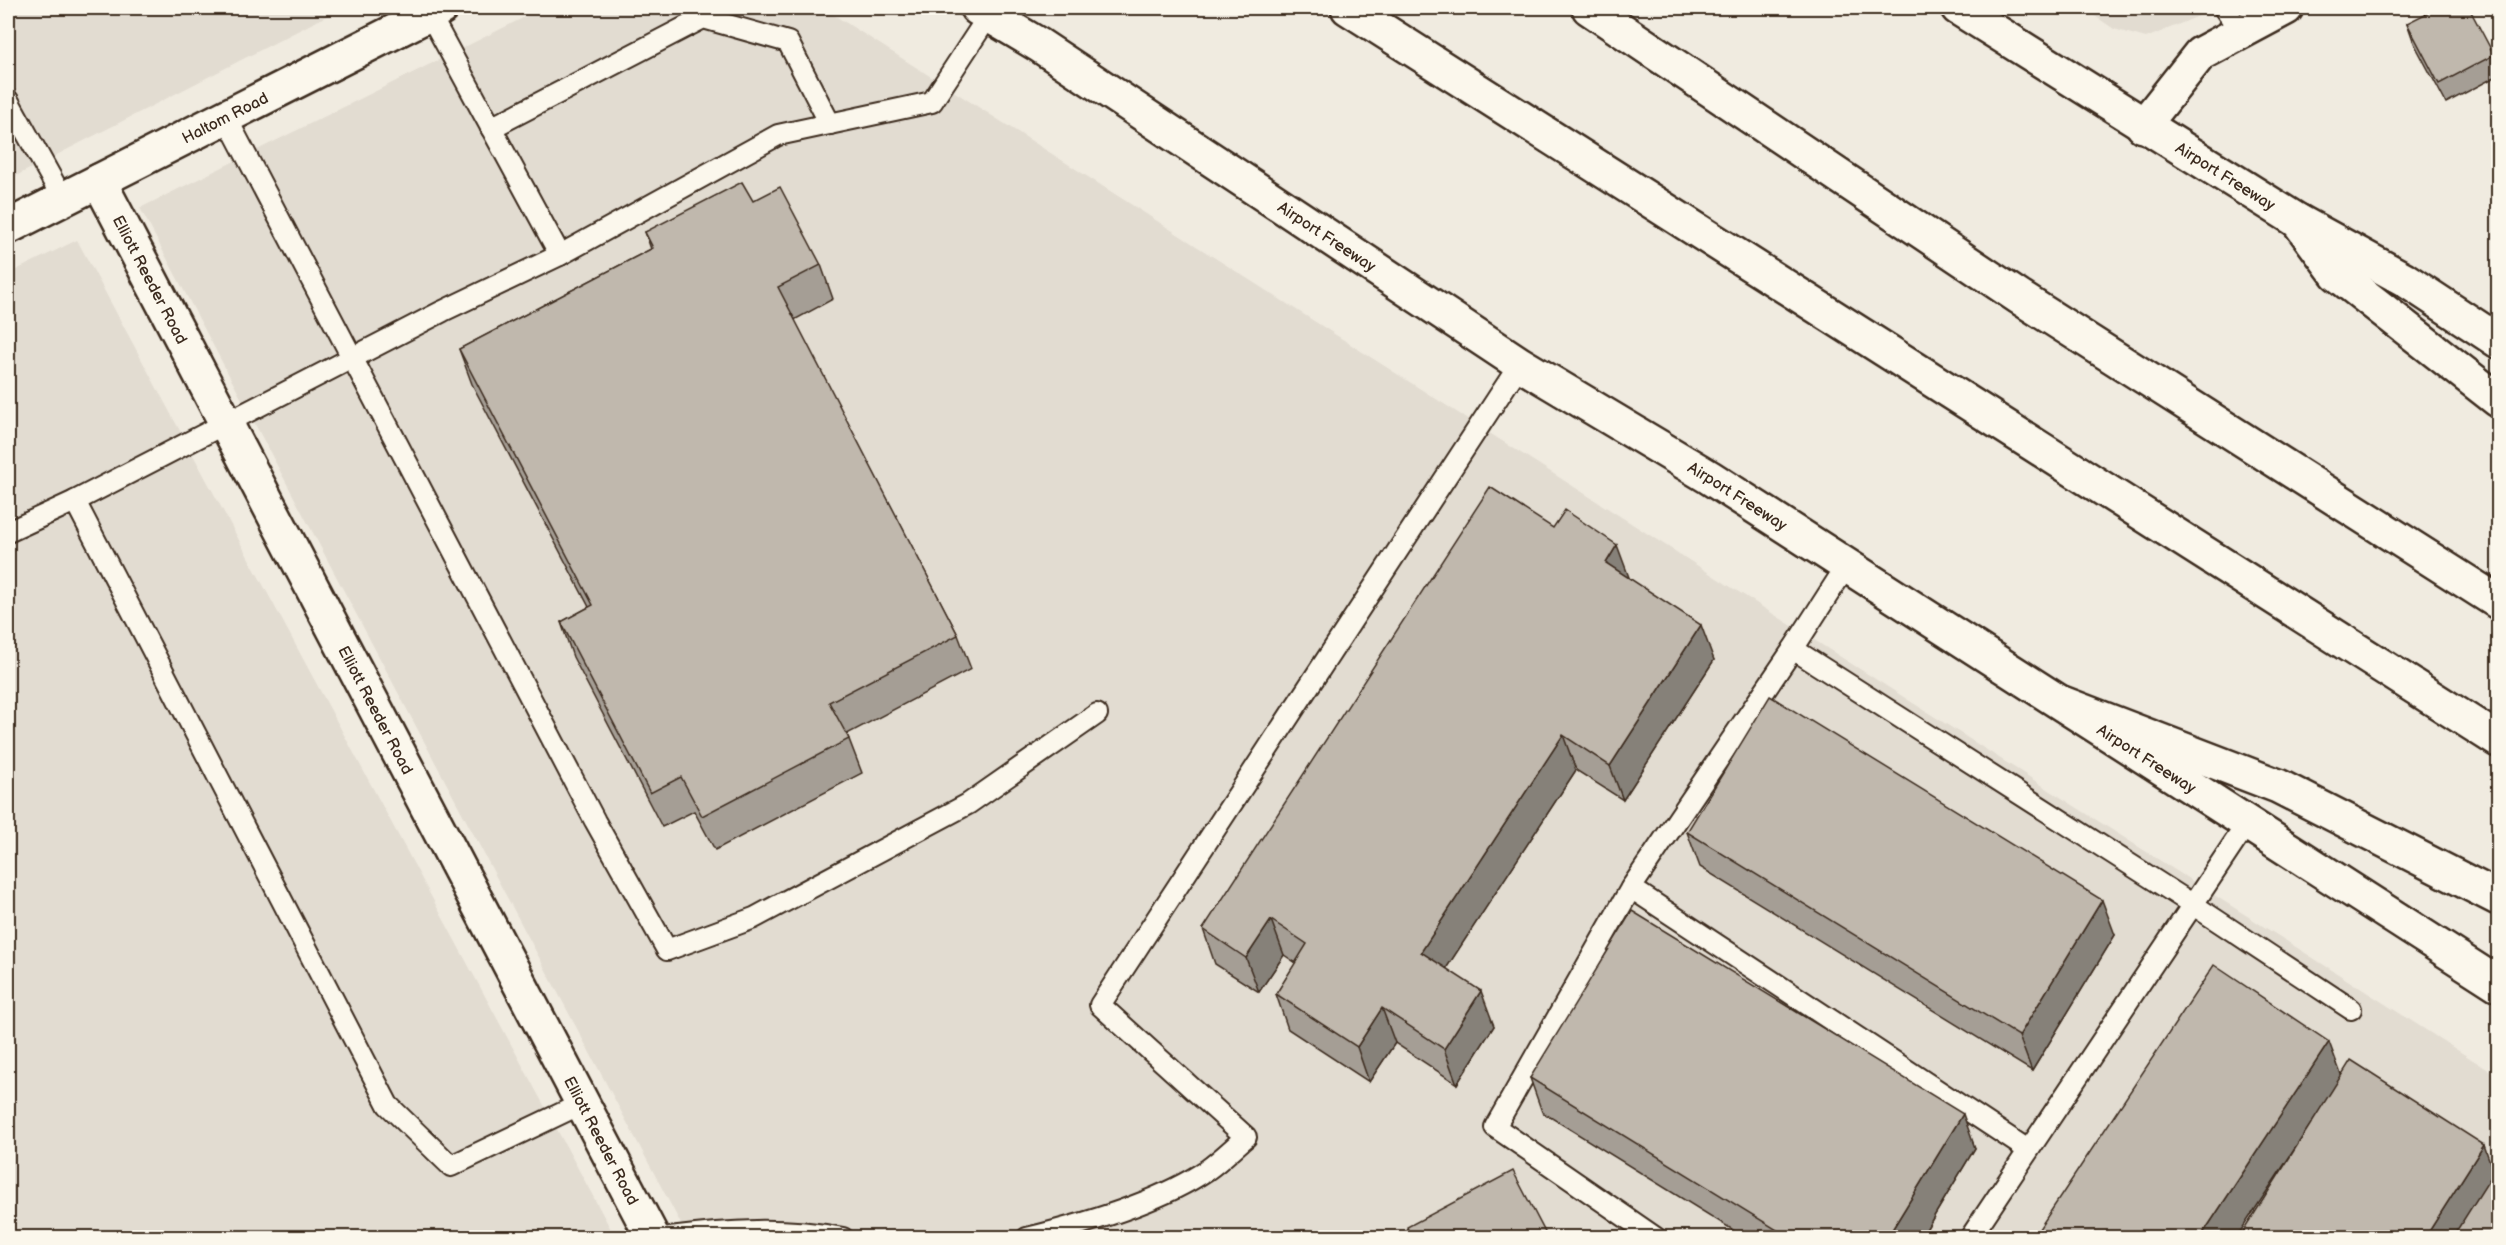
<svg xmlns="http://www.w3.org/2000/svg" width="2506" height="1245" viewBox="0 0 2506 1245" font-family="'Balsamiq Sans',sans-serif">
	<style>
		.built { fill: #e2dcd1 }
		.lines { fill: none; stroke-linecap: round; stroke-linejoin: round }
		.service-casing { stroke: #3b2a1e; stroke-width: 24 }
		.minor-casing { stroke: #3b2a1e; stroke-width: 38 }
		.tertiary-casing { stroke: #3b2a1e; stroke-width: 38 }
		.secondary-casing { stroke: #3b2a1e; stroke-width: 38 }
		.motorway-casing { stroke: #3b2a1e; stroke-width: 38 }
		.service { stroke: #fbf7ec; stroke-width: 20 }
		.minor { stroke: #fbf7ec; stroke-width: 33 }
		.tertiary { stroke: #fbf7ec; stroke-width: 33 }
		.secondary { stroke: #fbf7ec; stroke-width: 33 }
		.motorway { stroke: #fbf7ec; stroke-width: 33 }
		.wall { fill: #a59e95; stroke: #3b2a1e; stroke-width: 1.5 }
		.shaded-wall { fill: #868179; stroke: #3b2a1e; stroke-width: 1.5 }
		.building { fill: #c0b8ad; stroke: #3b2a1e; stroke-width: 1.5 }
		.labels { text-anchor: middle; stroke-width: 4.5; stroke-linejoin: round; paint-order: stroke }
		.street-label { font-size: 16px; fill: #3b2a1e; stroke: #fbf7ec }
	</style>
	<rect width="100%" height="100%" fill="#f0ebe0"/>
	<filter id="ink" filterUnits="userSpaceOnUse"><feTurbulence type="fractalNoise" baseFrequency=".0167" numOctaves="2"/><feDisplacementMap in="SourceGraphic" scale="12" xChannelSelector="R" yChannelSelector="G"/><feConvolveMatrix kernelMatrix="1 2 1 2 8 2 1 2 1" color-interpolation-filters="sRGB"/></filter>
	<g filter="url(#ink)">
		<g class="built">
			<polygon points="8,8 342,8 8,180"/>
			<polygon points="543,8 823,8 2498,1076 2498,1237 688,1237 140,208"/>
			<polygon points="2083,8 2218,8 2146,38 2114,29"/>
			<polygon points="77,240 615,1237 8,1238 8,274"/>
		</g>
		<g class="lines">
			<defs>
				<g id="service">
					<polyline points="2224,8 2241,32"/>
					<polyline points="429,13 560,255 778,135 932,102 989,15"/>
					<polyline points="8,100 63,199"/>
					<polyline points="226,117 595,821 667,950 754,918 968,804 1097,714"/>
					<polyline points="491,128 703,18 788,42 830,124"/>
					<polyline points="560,255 443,311 75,501 388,1105 451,1166 583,1103"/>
					<polyline points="8,532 75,501"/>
					<polyline points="1847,565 1793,649 2192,904 2351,1009"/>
					<polyline points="1793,649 1631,888 2028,1150"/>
					<polyline points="1631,888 1495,1127 1656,1238"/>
					<path d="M670 1238C728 1230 785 1227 843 1238"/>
					<path d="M1027 1238C1085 1224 1158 1203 1207 1170 1221 1160 1233 1148 1246 1137L1100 1005 1520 364"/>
					<polyline points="1970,1238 2248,822"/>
				</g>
				<g id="minor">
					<polyline points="2143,126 2200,54 2286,8"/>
					<path id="s1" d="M99 181 653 1238"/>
				</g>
				<g id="tertiary">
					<path id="s2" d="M8 227 441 8"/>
				</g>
				<g id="secondary">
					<path id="s3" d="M977 8 1039 45 1520 364 1709 477 2498 984"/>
					<path id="s4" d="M1958 8 2298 221 2404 279 2498 341"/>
				</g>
				<g id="motorway">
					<polyline points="1348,8 2498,740"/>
					<polyline points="1589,8 2019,297 2498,602"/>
					<polyline points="2298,221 2337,274 2498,400"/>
					<polyline points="2062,703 2278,786 2498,898"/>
				</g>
			</defs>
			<use href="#service" class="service-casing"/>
			<use href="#minor" class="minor-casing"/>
			<use href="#tertiary" class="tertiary-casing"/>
			<use href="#secondary" class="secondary-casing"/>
			<use href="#motorway" class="motorway-casing"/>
			<use href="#service" class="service"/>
			<use href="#minor" class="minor"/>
			<use href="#tertiary" class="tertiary"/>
			<use href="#secondary" class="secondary"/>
			<use href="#motorway" class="motorway"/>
		</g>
		<g class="wall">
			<polygon points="2407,23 2494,55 2499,67 2499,75 2446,103 2414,43"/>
			<polygon points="753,201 821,265 833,299 794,320 958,635 971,669 847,734 862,773 715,850 694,811 662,827 573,657 561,622 589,607 472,384 459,349 651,249 645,232"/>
			<polygon points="1629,578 1714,660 1623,800 1576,770 1446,968 1494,1026 1457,1084 1395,1043 1369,1082 1288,1029 1276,994 1296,963 1284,955 1259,992 1215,964 1203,929"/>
			<polygon points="1687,832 2115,935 2032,1071 1700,867"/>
			<polygon points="1530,1078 1975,1148 1921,1238 1746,1238 1542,1112"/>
		</g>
		<g class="shaded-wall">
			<polygon points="1617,545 1630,580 1606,563"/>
			<polygon points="1701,625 1714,660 1623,800 1610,766"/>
			<polygon points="1563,735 1576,770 1434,987 1421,952"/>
			<polygon points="2102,900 2115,935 2032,1071 2019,1036"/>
			<polygon points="1271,920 1284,955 1259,992 1246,958"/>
			<polygon points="1481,991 1494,1026 1457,1084 1444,1049"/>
			<polygon points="1382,1008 1395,1043 1369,1082 1357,1047"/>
			<polygon points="2329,1042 2342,1077 2236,1238 2200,1238"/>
			<polygon points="1963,1114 1975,1148 1921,1238 1887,1238"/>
			<polygon points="2484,1145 2496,1179 2460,1238 2430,1238 2428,1233"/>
		</g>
		<g class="building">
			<polygon points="2437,8 2469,8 2494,55 2439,84 2407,23"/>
			<polygon points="742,182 753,201 780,187 821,265 778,287 958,635 829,702 849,739 702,816 681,777 650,793 561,622 593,605 459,349 653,248 645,232"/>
			<polygon points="1490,487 1553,528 1565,510 1617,545 1606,563 1701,625 1610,766 1563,735 1421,952 1481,991 1444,1049 1382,1008 1357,1047 1276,994 1307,944 1271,920 1246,958 1203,929"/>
			<polygon points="1770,696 2102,900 2019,1036 1687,832"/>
			<polygon points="1632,911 1963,1114 1887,1238 1790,1238 1530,1078"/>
			<polygon points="2214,965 2329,1042 2200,1238 2033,1238"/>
			<polygon points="2351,1060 2484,1145 2428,1233 2436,1238 2239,1238"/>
			<polygon points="2499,1164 2499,1238 2452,1238"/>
			<polygon points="1513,1171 1548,1238 1412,1238 1407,1227"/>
		</g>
	</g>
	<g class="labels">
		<g class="street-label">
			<text dy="6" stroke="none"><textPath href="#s2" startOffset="243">Haltom Road</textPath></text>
			<text dy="6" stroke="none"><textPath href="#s4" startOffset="316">Airport Freeway</textPath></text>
			<text dy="6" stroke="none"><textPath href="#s3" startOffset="418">Airport Freeway</textPath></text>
			<text dy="6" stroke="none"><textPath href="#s1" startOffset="111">Elliott Reeder Road</textPath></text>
			<text dy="6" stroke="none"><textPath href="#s3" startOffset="904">Airport Freeway</textPath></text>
			<text dy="6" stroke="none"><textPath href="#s1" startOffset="597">Elliott Reeder Road</textPath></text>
			<text dy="6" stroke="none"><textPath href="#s3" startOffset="1390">Airport Freeway</textPath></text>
			<text dy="6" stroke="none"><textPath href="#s1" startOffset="1083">Elliott Reeder Road</textPath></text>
		</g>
	</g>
	<rect width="2506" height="1245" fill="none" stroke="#fbf7ec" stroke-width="30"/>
	<rect x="15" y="15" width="2476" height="1215" fill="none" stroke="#3b2a1e" stroke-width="2" filter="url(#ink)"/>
</svg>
